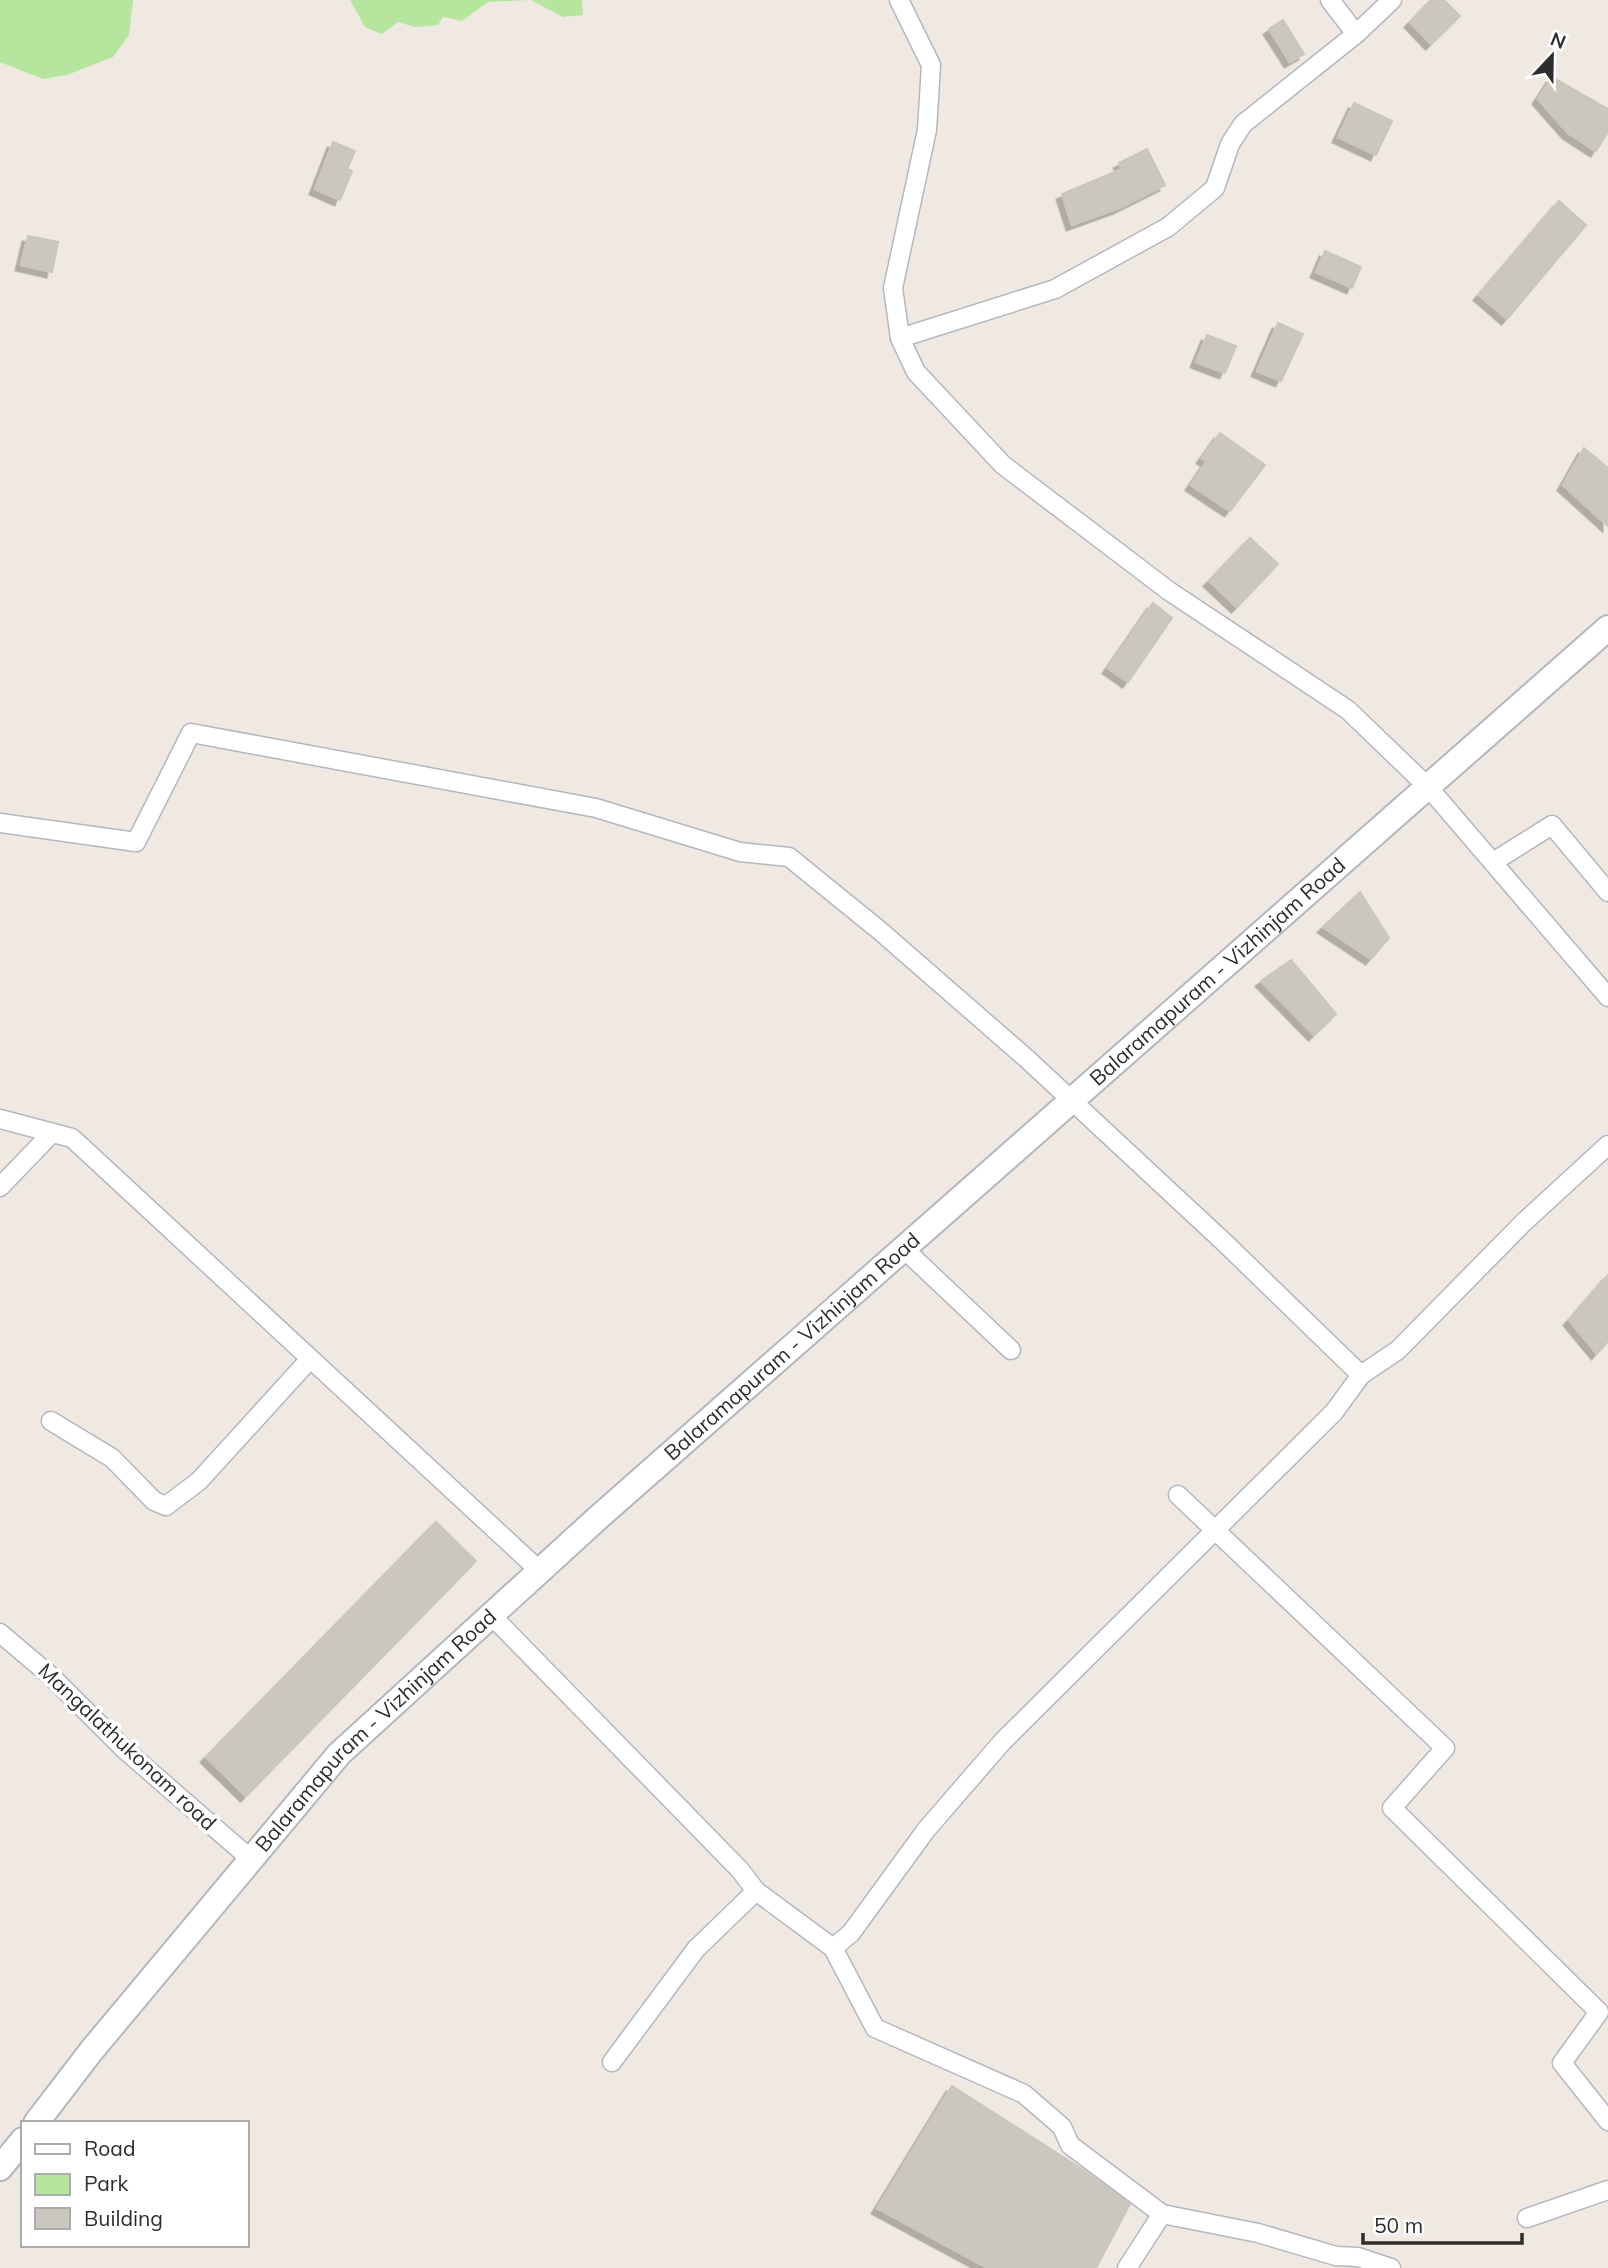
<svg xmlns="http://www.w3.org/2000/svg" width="1608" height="2268" viewBox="0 0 1608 2268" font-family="Mulish,sans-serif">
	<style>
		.green { fill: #b6e59e }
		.building { fill: #cbc7bf; stroke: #cbc5ba; stroke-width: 2; filter: url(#shadow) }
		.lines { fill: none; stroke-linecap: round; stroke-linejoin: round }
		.minor-casing { stroke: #b4b7c1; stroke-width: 21 }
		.secondary-casing { stroke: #b4b7c1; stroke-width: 28 }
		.minor { stroke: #fff; stroke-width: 18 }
		.secondary { stroke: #fff; stroke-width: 24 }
		.labels { text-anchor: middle; stroke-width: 7; stroke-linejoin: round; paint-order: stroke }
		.street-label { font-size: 21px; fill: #2e2e2e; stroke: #fff }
	</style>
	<defs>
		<filter id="shadow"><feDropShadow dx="-5.5" dy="5.5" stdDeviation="0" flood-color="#0004"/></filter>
	</defs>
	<rect width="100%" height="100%" fill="#efe9e1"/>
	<g class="green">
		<polygon points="0,0 133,0 129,35 113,57 67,75 43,79 0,62"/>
		<polygon points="350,0 529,0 488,2 462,21 443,17 438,25 415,27 398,22 382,34 365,27"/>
		<polygon points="531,0 582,0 583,15 563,17"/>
	</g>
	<g class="building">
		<polygon points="1431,0 1444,0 1460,16 1431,44 1410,22"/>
		<polygon points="1283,20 1304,54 1290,62 1269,29"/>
		<polygon points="1552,77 1608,109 1608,132 1596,151 1568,133 1538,99"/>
		<polygon points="1354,103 1392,121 1376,155 1338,137"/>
		<polygon points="333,142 355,151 347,169 352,171 340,200 315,189"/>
		<polygon points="1147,149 1165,185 1119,208 1072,225 1062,194 1122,169 1119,163"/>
		<polygon points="1559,201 1586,225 1507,319 1479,295"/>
		<polygon points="28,236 58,242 52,272 21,265"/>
		<polygon points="1325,251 1361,267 1352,288 1316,272"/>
		<polygon points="1278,323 1303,334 1281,381 1257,371"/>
		<polygon points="1207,335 1236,346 1225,373 1196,362"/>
		<polygon points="1220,433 1265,465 1230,511 1191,485 1207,461 1202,458"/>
		<polygon points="1584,448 1608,468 1608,526 1563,485"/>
		<polygon points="1250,538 1278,564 1237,607 1209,581"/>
		<polygon points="1153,603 1172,618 1128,682 1108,668"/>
		<polygon points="1360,892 1389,938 1371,959 1323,927"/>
		<polygon points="1291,960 1336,1014 1314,1035 1261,981"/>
		<polygon points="1608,1275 1608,1341 1597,1354 1569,1320"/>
		<polygon points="436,1522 476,1561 246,1796 206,1757"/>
		<polygon points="952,2086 1082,2169 1130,2204 1096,2268 988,2268 877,2208"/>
	</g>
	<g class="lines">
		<defs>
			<g id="minor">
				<polyline points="899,0 931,65 927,130 893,288 900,338 916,372 1003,465 1169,591 1348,710 1429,788 1608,997"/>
				<polyline points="1356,34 1392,0"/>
				<polyline points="900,338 1055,289 1168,227 1215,188 1230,144 1243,124 1356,34 1330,0"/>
				<polyline points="0,823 136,842 191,733 596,808 740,852 789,857 879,930 1026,1058 1226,1244 1361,1375"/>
				<polyline points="1493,862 1552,825 1608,892"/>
				<polyline points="0,1119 72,1138 540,1571"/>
				<polyline points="0,1187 52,1133"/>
				<polyline points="904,1249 1011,1350"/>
				<polyline points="51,1421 112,1458 154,1501 166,1506 199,1481 310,1359"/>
				<polyline points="1178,1495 1445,1748 1392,1808 1599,2012 1562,2063 1608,2121"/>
				<polyline points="491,1615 740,1870 756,1891 833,1948 875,2028 1024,2094 1062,2127 1070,2145 1162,2214 1258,2233 1336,2256 1358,2257 1391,2268"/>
				<polyline points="0,1633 52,1677 124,1749 253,1861"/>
				<polyline points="833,1948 851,1933 926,1830 1003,1741 1334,1412 1361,1375 1398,1350 1524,1222 1608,1145"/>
				<polyline points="612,2062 696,1949 756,1891"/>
				<polyline points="1527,2218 1608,2190"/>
				<polyline points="1127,2268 1162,2214"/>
			</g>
			<g id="secondary">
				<path id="s1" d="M36 2123 92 2050 339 1754 600 1516 1608 628"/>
				<polyline points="0,2168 23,2140"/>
			</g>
		</defs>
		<use href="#minor" class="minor-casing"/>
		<use href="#secondary" class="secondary-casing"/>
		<use href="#minor" class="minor"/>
		<use href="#secondary" class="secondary"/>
	</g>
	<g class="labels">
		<g class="street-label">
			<text dy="7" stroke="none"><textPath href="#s1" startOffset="1654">Balaramapuram - Vizhinjam Road</textPath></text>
			<text dy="7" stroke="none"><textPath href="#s1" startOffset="1087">Balaramapuram - Vizhinjam Road</textPath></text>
			<text dy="7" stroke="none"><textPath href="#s1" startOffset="520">Balaramapuram - Vizhinjam Road</textPath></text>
			<text transform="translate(127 1747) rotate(43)" y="7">Mangalathukonam road</text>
		</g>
	</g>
	<rect x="21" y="2121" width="228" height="126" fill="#ffffff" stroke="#ababab" stroke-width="2"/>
	<rect x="35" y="2144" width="35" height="10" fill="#ffffff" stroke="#ababab" stroke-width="2"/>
	<text x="84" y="2156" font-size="21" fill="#2e2e2e">Road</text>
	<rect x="35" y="2174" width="35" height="21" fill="#b6e59e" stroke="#ababab" stroke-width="2"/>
	<text x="84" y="2191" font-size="21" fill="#2e2e2e">Park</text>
	<rect x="35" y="2208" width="35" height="21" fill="#cbc7bf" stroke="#ababab" stroke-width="2"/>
	<text x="84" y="2226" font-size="21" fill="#2e2e2e">Building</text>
	<g transform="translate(1552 56) rotate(22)" stroke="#ffffff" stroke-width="5" paint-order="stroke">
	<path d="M0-5L12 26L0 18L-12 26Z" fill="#2e2e2e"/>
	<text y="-10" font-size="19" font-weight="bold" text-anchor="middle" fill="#2e2e2e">N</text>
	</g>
	<path d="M1363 2233v10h159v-10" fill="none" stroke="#2e2e2e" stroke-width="3.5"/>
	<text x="1374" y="2233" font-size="21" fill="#2e2e2e" stroke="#ffffff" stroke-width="5" paint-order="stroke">50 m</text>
</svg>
